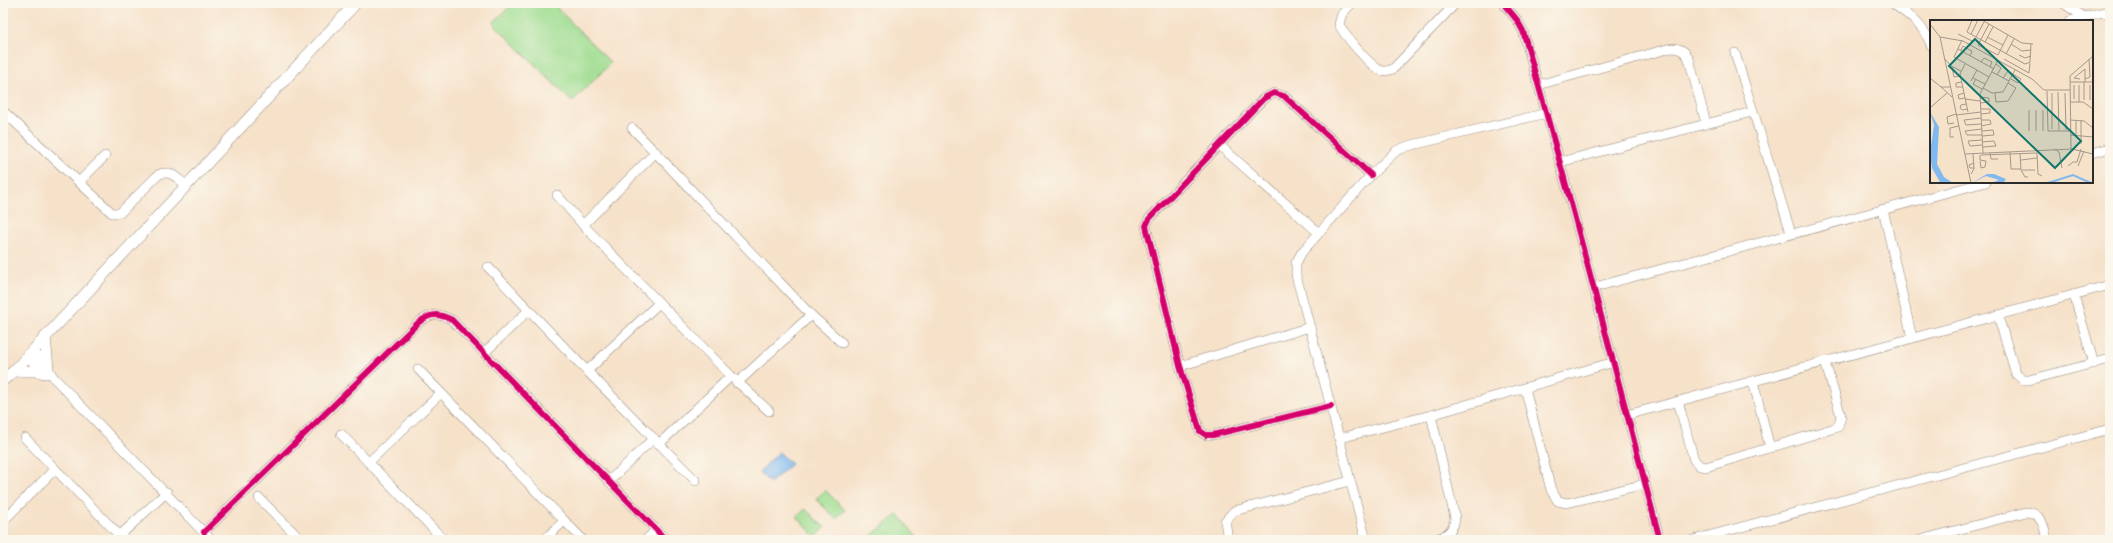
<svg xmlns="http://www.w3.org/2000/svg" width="2113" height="543" viewBox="0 0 2113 543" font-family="'Comic Neue',sans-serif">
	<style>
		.pitch { fill: #9fdd91; stroke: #65845e }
		.water { fill: #80b9f0; stroke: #56728e }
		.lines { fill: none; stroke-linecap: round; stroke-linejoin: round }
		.minor-casing { stroke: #90867a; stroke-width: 10 }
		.tertiary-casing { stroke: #90867a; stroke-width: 12 }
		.minor { stroke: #fff; stroke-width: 9 }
		.tertiary { stroke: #fff; stroke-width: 11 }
		.cycleway-casing { stroke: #fbf7ec; stroke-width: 8 }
		.cycleway { stroke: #d6006c; stroke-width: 6 }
		.inset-river { fill: none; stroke: #80b9f0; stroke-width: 2 }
		.inset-road { fill: none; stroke: #a5988a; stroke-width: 1 }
		.view { fill: #0f766e; fill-opacity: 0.15; stroke: #0f766e; stroke-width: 2 }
		.inset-edge { fill: none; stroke: #2b2b2b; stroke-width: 2 }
	</style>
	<rect width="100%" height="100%" fill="#fbf7ec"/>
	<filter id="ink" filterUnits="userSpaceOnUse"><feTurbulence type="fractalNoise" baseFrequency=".025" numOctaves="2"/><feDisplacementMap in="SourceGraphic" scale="8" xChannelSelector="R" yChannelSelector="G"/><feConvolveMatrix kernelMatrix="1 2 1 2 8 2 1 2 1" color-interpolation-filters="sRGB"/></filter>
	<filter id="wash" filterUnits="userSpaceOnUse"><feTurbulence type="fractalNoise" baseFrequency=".012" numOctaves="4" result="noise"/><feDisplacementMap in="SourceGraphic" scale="16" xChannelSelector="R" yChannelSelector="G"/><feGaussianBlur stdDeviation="0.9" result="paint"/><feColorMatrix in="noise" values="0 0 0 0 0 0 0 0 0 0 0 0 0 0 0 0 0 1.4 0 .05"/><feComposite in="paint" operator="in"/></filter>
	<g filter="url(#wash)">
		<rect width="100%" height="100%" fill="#f6e1c9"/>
		<g class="pitch">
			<polygon points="513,3 552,3 611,63 572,102 493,23"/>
			<polygon points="825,490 845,510 836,519 816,499"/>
			<polygon points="805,509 825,528 816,537 797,517"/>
			<polygon points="898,514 919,540 866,540"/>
		</g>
		<polygon class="water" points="779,452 791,464 770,483 759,472"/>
	</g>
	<g filter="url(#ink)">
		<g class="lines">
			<defs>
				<g id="minor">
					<path d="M1352 3 1342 14 1339 24C1343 34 1368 63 1378 69 1383 72 1387 71 1393 69L1456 3"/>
					<path d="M1503 3 1517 20 1523 31C1572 200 1615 370 1660 540"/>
					<path d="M1892 3C1909 15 1924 25 1931 45"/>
					<polyline points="2063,3 2084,17"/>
					<polyline points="2070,21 2099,13 2110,12"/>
					<polyline points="1735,53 1791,233"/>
					<path d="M1538 85 1671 48C1680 48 1686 51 1689 59L1706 123"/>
					<path d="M3 111 112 213H120L158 175C170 169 177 178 187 186"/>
					<polyline points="632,128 811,315 842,343"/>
					<polyline points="1219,145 1318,232"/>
					<polyline points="2092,153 2110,148"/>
					<polyline points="1560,162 1752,112"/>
					<polyline points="79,182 105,156"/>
					<polyline points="557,195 583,225 731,376 769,411"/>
					<polyline points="1883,209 1912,338"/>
					<polyline points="583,225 656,152"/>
					<polyline points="488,267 587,371 696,481"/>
					<polyline points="1595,287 1986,182"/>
					<polyline points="2074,295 2094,364"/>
					<polyline points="1998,316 2016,374 2023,380 2029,380 2110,359"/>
					<polyline points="33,350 55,379 211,540"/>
					<polyline points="484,353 529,310"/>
					<polyline points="27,357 45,373"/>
					<polyline points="1180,366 1310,327"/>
					<polyline points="418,369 583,540"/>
					<polyline points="587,371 659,303"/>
					<polyline points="1753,381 1770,448"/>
					<polyline points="737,383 811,315"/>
					<polyline points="1525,388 1551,490 1558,501 1567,503 1645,484"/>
					<polyline points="1678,401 1694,460 1700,466 1706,467 1838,427 1841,416 1825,362"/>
					<polyline points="1331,406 1213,435 1206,435 1200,431 1180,366 1146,226 1149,219 1264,98 1274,93 1284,96 1371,175"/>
					<path d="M1431 415 1455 518C1454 531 1445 537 1434 540"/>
					<polyline points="1627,415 2110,285"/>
					<polyline points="341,434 444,540"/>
					<polyline points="25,438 119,535"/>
					<polyline points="1340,438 1431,415 1614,362"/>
					<polyline points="659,444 731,376"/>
					<polyline points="369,462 441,393"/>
					<polyline points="609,481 654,438"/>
					<polyline points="259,498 301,540"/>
					<polyline points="3,521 55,469"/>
					<path d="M204 532 418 323C430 313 438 313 452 320L666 540"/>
					<polyline points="115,540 167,492"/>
					<polyline points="544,540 564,521"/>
					<polyline points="646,540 656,530"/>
					<polyline points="1228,540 1225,521 1234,511 1350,481"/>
					<polyline points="1366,540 1296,275 1296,263 1302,252 1371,175 1396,151 1408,146 1547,113"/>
					<polyline points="1693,540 2110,429"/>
					<path d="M1920 540 2026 512C2041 512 2045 528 2047 540"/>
				</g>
				<g id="tertiary">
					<polyline points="45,337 48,369"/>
					<polyline points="14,371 35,371 46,373"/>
					<polyline points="3,380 14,371 356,3"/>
				</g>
			</defs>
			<use href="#minor" class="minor-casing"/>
			<use href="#tertiary" class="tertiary-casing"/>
			<use href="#minor" class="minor"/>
			<use href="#tertiary" class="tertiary"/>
			<defs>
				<g id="cycleway">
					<path d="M1503 3 1517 20 1523 31C1572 200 1615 370 1660 540"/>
					<polyline points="1331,406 1213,435 1206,435 1200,431 1180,366 1146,226 1149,219 1264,98 1274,93 1284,96 1371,175"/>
					<path d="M204 532 418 323C430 313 438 313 452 320L666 540"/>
				</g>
			</defs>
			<use href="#cycleway" class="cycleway-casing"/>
			<use href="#cycleway" class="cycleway"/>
		</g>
	</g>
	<g transform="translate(1930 20)">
		<rect width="163" height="163" fill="#f6e1c9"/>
		<path d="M0 92 9 107 7 144 14 157 23 163 10 162 2 148 0 133 4 105ZM57 154H64L76 159 74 162 61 163 69 160 56 156 42 163Z" fill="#80b9f0"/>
		<path class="inset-river" d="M118 163 143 155 161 163"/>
		<path class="inset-road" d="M42 0 37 12 95 44 100 42 101 24M52 0 92 23 103 24M0 4 10 17 41 163M59 4 48 25 68 35 78 15M28 14 42 21M41 14 48 0M10 17 33 21 102 59 114 70H140M46 17 54 2M57 17 73 25M32 20 24 37 59 57M55 22 63 7M81 24 92 31 101 30M28 29 64 49M31 30 33 26 38 29 42 31 40 36M76 34 84 19M89 35 95 38 101 36M15 39 21 46 31 51M74 39 99 53 100 43M51 42 54 38 62 42 60 47M35 44 30 54 38 92M66 44 71 48 67 55M22 47 24 57 30 56M62 52 79 61M0 58 11 67H20M43 58 55 64M73 58 78 51 91 59 88 63 81 59M46 59 43 64 52 69M150 59 144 58 155 49V62M155 59 160 57 159 39M41 61 47 50M32 62 26 63V67H33M140 62H163M154 62V80M144 65V79M149 65V82M160 65V80M11 67 22 77M53 68 62 73 73 72 85 50M117 71 118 111H140M128 72 129 110M34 73 28 75 29 79 35 78M65 73 66 82 78 81 86 68 78 63M122 73V109M135 73 136 110M50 77 59 78V82L50 83M35 79 50 81M140 82H153L163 89M36 84 31 85 30 88 32 90 38 89M1 87 17 73M51 89H60V93L51 94M99 90V111M106 90V111M113 90V111M26 95 51 92M51 98 34 100 36 105 51 104M51 100H60L61 104 51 106M140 100 154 101 163 108M151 100V124M146 101V115M24 103 18 104 17 97 26 94M52 109 35 111 37 115H52M52 111 63 110 64 115 52 116M140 115 163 117M24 117H20V108L29 106M52 120 38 121 40 126 52 125M52 122 64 121 66 126 53 127M124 129 129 132 132 148M141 129 140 56 163 36M80 132 81 149H91M53 133 50 74 68 40M60 133 61 139H68M107 133 108 154 112 156M35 134 142 129 163 134M90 134 91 150 95 157H98M50 135V140L56 141 55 147 51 148 50 141M51 135 107 133M91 140 107 138M44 143 39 145 40 148H44M138 146 143 142H147L151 129M148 146 154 131M92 150H105M41 154 44 149 43 134"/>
		<path class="view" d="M45 19 151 121 125 148 19 46Z"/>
		<rect width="163" height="163" class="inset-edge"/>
	</g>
	<rect width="2113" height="543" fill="none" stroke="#fbf7ec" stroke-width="16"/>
</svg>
